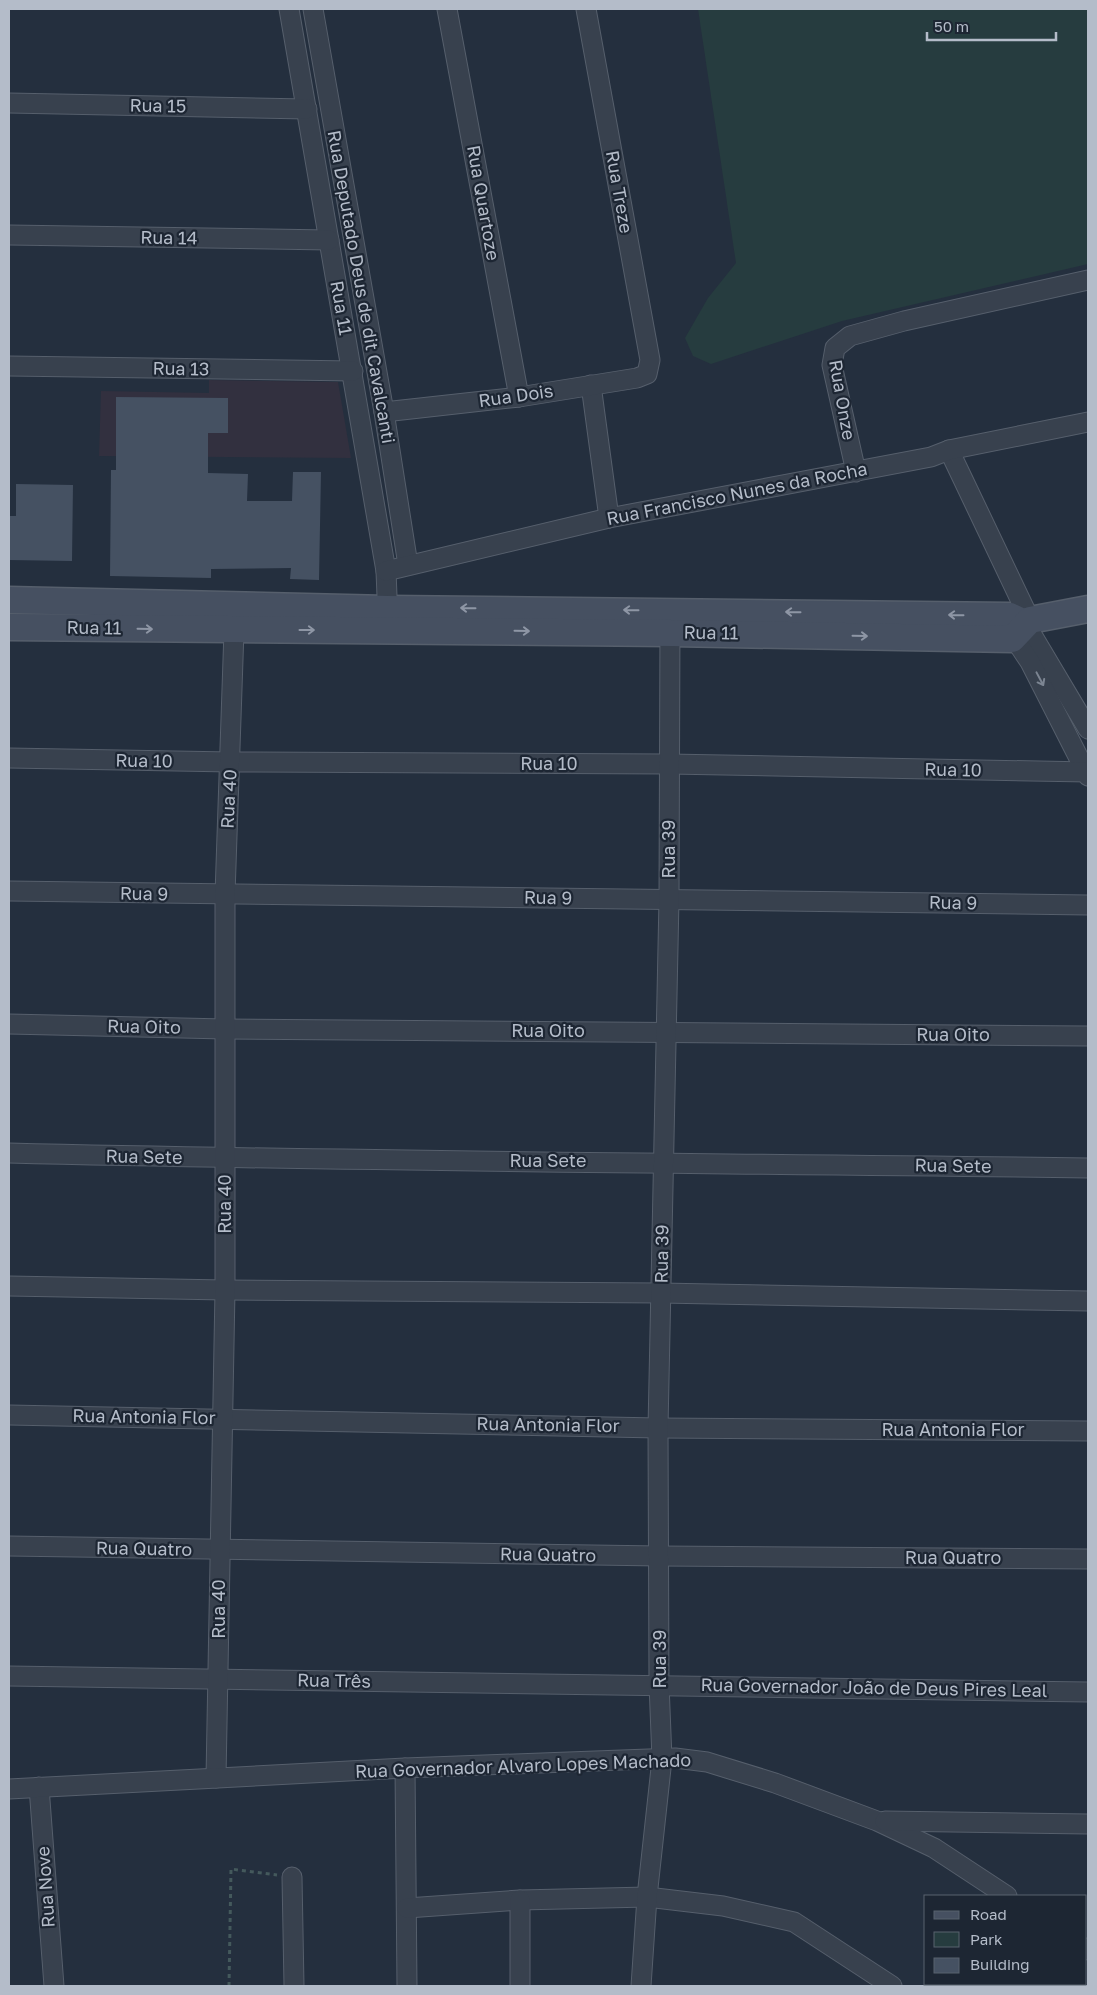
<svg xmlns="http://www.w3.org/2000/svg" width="1097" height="1995" viewBox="0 0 1097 1995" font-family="'Golos Text',sans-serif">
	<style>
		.medical { fill: #32303f }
		.green { fill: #263c3f }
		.building { fill: #455162 }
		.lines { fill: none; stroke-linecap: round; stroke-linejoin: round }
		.street-casing { stroke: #565f6c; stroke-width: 21 }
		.secondary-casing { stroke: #565f6c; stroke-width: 29 }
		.path { stroke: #44595c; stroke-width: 3; stroke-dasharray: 4 4; stroke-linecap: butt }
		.street { stroke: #38414e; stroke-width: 19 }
		.secondary { stroke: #465061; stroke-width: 26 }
		.oneway { stroke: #8e96a5 }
		.oneway2 { stroke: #7c8592 }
		.labels { text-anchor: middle; stroke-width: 4.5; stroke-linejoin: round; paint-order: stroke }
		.street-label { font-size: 18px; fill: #b4bcc9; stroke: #1d2633 }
	</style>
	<rect width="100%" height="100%" fill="#242f3e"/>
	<polygon class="medical" points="209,380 338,382 351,458 99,456 101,391 209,393"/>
	<polygon class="green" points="698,9 1088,9 1088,264 842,321 711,364 693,356 685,338 708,298 736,263"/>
	<g class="building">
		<polygon points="116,397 228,398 228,433 208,433 208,473 248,474 247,501 292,501 293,472 321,472 319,580 290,579 291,568 211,569 211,578 110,576 111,470 116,470"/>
		<polygon points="16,484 73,485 72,561 9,560 9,516 16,516"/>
	</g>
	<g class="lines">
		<defs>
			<g id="street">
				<polyline points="289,9 386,571 388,621"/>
				<polyline points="313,9 384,412 408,565"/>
				<polyline points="447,9 519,397"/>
				<polyline points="9,103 307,109"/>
				<polyline points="9,235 329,240"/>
				<polyline points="9,366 353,371"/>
				<polyline points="591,385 609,518"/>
				<polyline points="384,412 519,397 637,378 647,374 650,360 586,9"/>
				<polyline points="949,450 1030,620"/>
				<polyline points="856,472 832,365 835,348 850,336 904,321 1088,280"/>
				<polyline points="386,571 609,518 931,457 949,450 1088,422"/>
				<polyline points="1025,623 1088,729"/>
				<polyline points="1012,639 1018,644 1030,662 1088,776"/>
				<polyline points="9,758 231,762 669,764 1088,772"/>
				<polyline points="9,891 1088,905"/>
				<polyline points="9,1024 225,1029 1088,1036"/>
				<path d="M9 1153C368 1162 728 1163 1088 1168"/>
				<polyline points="9,1286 225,1290 661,1293 1088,1301"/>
				<polyline points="9,1415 658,1428 1088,1431"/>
				<polyline points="9,1546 660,1556 1088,1559"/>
				<polyline points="9,1676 1088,1692"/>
				<polyline points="405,1768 407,1986"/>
				<polyline points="216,1778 225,1290 225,895 234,630"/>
				<polyline points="39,1787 54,1986"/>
				<polyline points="9,1789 405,1768 675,1758 707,1762 775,1783 877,1821 934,1848 1007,1896"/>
				<polyline points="885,1821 1088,1824"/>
				<polyline points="292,1877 294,1986"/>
				<polyline points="407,1908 520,1900 647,1897 723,1906 794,1922 892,1986"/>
				<polyline points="1086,1948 1088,1950"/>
				<polyline points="520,1986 520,1900"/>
				<polyline points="641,1986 647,1897 662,1759 659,1684 658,1428 669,899 670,621"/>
			</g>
			<g id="secondary">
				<polyline points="9,600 388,609 1010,616 1025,623"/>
				<polyline points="9,627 671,633 1012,639 1030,620 1088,609"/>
			</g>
		</defs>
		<use href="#street" class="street-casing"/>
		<use href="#secondary" class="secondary-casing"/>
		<polyline class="path" points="229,1986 231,1869 277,1875"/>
		<use href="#street" class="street"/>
		<use href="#secondary" class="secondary"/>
	</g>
	<defs><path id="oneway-shaft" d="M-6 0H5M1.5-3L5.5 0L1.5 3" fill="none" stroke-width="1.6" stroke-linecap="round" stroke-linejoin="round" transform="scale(1.25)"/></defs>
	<g class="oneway">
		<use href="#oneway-shaft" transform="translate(468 608) rotate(-179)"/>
		<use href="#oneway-shaft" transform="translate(631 610) rotate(-179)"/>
		<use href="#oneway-shaft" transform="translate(793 612) rotate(-179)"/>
		<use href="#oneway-shaft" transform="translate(956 615) rotate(-179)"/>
		<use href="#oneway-shaft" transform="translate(145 629) rotate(1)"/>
		<use href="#oneway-shaft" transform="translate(307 630)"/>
		<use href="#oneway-shaft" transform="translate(522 631) rotate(1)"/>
		<use href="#oneway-shaft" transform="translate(860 636) rotate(1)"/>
	</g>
	<use class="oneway2" href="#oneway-shaft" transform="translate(1040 679) rotate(62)"/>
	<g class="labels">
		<g class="street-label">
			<text transform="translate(158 106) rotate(1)" y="6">Rua 15</text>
			<text transform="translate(619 192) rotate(80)" y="6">Rua Treze</text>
			<text transform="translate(483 203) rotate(80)" y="6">Rua Quartoze</text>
			<text transform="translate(169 238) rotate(1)" y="6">Rua 14</text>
			<text transform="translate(361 287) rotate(80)" y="6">Rua Deputado Deus de dit Cavalcanti</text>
			<text transform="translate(341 308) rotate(80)" y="6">Rua 11</text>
			<text transform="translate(181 369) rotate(1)" y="6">Rua 13</text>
			<text transform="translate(516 396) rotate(-8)" y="6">Rua Dois</text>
			<text transform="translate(842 400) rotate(80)" y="6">Rua Onze</text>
			<text transform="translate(737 494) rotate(-11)" y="6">Rua Francisco Nunes da Rocha</text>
			<text transform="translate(94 628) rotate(1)" y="6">Rua 11</text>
			<text transform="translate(711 633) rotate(1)" y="6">Rua 11</text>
			<text transform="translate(144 761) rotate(1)" y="6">Rua 10</text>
			<text x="549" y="770">Rua 10</text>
			<text transform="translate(953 770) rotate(1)" y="6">Rua 10</text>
			<text transform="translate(229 799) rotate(-87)" y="6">Rua 40</text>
			<text transform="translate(669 849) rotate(-90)" y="6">Rua 39</text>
			<text transform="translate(144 894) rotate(1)" y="6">Rua 9</text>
			<text transform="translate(548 898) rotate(1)" y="6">Rua 9</text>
			<text transform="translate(953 903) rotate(1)" y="6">Rua 9</text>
			<text transform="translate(144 1027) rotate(1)" y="6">Rua Oito</text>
			<text x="548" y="1037">Rua Oito</text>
			<text x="953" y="1041">Rua Oito</text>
			<text transform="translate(144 1157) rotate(1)" y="6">Rua Sete</text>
			<text x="548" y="1167">Rua Sete</text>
			<text transform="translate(953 1166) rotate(1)" y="6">Rua Sete</text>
			<text transform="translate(225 1204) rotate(-90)" y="6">Rua 40</text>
			<text transform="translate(662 1254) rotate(-89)" y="6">Rua 39</text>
			<text transform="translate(144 1417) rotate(1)" y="6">Rua Antonia Flor</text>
			<text transform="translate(548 1425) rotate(1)" y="6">Rua Antonia Flor</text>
			<text x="953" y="1436">Rua Antonia Flor</text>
			<text transform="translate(144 1549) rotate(1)" y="6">Rua Quatro</text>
			<text transform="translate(548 1555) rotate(1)" y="6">Rua Quatro</text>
			<text x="953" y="1564">Rua Quatro</text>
			<text transform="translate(219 1609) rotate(-90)" y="6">Rua 40</text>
			<text transform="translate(660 1659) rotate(-90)" y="6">Rua 39</text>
			<text transform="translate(334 1681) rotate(1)" y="6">Rua Três</text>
			<text transform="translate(874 1688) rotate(1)" y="6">Rua Governador João de Deus Pires Leal</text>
			<text transform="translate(523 1766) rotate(-2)" y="6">Rua Governador Alvaro Lopes Machado</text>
			<text transform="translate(46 1887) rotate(-94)" y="6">Rua Nove</text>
		</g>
	</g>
	<rect width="1097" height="1995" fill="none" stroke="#b4bcc9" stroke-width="20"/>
	<rect x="924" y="1895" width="162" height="90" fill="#1d2633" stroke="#59626f"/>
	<rect x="934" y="1911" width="25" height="8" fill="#465061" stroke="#59626f"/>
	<text x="970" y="1920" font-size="15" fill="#b4bcc9">Road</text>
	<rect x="934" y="1932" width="25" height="15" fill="#263c3f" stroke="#59626f"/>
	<text x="970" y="1945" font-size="15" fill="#b4bcc9">Park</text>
	<rect x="934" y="1958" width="25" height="15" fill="#455162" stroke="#59626f"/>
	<text x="970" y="1970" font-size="15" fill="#b4bcc9">Building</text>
	<path d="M927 32v8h129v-8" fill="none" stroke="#b4bcc9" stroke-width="2.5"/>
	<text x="934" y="32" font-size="15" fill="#b4bcc9" stroke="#1d2633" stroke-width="4" paint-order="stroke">50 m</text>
</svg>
